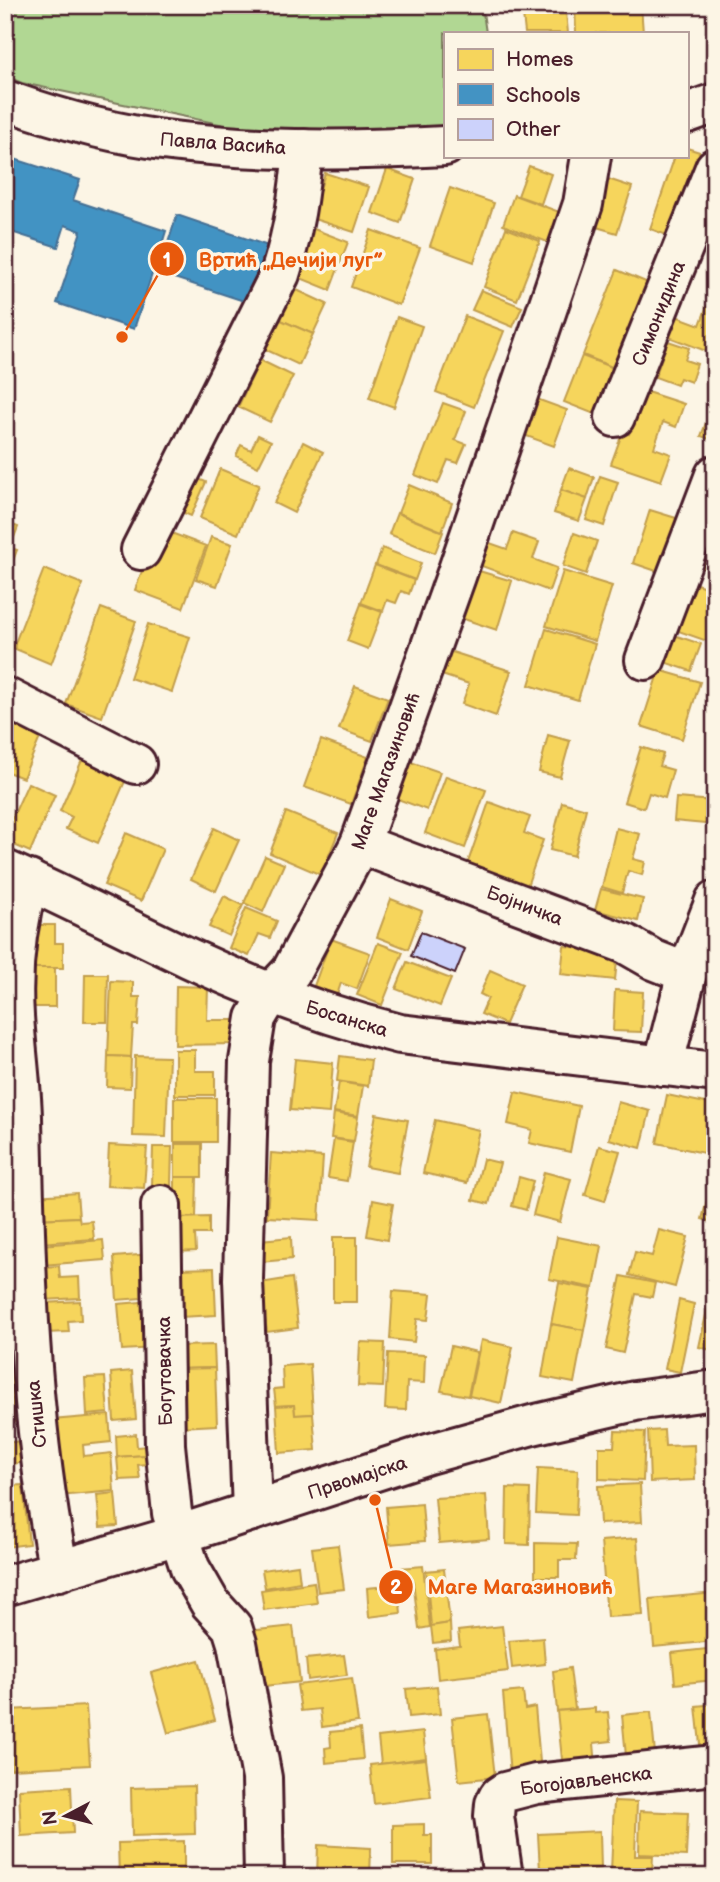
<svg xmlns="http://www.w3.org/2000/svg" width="720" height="1882" viewBox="0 0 720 1882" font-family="'Balsamiq Sans',sans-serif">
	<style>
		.green { fill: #b1d793; stroke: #7e7b5f; stroke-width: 2 }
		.homes { fill: #f6d55c; stroke: #c29e4d; stroke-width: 2 }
		.schools { fill: #4393c3; stroke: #457095; stroke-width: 2 }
		.building { fill: #ccd2fb; stroke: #4a1f2b; stroke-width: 2 }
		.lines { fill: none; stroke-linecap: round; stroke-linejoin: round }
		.minor-casing { stroke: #4a1f2b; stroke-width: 44 }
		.minor { stroke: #fcf5e5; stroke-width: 38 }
		.labels { text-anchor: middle; stroke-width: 7; stroke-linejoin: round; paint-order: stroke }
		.street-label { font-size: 19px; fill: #4a1f2b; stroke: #fcf5e5 }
		.leader { fill: none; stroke: #e8590c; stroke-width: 2.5 }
		.callout-dot { fill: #e8590c; stroke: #fcf5e5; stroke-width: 2.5 }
		.mark-label { font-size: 21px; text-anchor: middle; font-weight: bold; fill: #fff }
		.callout-label { font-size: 21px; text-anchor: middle; font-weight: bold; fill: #e8590c; stroke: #fcf5e5; stroke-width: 7; stroke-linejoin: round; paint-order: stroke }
	</style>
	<rect width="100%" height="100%" fill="#fcf5e5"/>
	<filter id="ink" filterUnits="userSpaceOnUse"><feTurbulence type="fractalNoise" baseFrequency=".0143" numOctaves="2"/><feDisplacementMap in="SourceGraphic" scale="14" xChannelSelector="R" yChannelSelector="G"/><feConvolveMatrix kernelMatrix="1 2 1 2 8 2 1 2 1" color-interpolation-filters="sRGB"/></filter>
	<g filter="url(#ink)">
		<polygon class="green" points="5,5 482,5 486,33 445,33 445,131 296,133 234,127 22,83 5,76"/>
		<g class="homes">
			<polygon points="575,5 641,5 643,33 576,33"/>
			<polygon points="566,12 568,33 525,33 523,15"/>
			<polygon points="687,148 709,155 681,240 650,229 675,156 687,156"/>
			<polygon points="529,166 551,174 541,204 518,196"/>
			<polygon points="387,169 415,179 400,223 372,213"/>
			<polygon points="325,173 369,187 354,232 311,218"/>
			<polygon points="608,179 632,187 617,233 593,226"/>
			<polygon points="450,188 494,203 474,262 430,246"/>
			<polygon points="514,195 562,213 550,243 503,225"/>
			<polygon points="306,226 348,242 330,290 288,273"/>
			<polygon points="506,228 540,241 517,300 484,287"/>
			<polygon points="371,230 420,248 399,305 351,287"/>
			<polygon points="617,270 658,287 624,372 583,355"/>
			<polygon points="288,286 327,304 313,334 274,317"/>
			<polygon points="481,290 522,307 513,327 472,310"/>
			<polygon points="707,306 715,308 714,354 661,334 668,313 700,325"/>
			<polygon points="465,316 504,331 474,407 436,392"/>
			<polygon points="274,317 313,334 299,365 260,347"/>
			<polygon points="397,317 422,326 394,407 369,398"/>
			<polygon points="668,341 689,348 685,360 697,364 691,382 680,378 677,385 655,377"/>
			<polygon points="582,356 624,372 607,419 564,402"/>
			<polygon points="260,360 293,376 270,422 238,407"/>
			<polygon points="644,391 684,404 676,427 663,422 654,448 671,454 661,481 611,464 623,431 629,434"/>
			<polygon points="534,398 567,410 554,446 521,434"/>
			<polygon points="443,403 466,411 455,440 466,444 458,463 448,460 438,484 415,475"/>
			<polygon points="713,405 715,406 715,441 701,436"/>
			<polygon points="258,435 271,441 258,467 236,456 241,445 251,450"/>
			<polygon points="303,442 323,452 294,513 274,503"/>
			<polygon points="569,468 594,477 587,499 561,490"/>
			<polygon points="220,469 259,485 238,534 200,518"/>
			<polygon points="191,476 206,482 191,516 177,510"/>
			<polygon points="600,476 618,482 604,526 586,520"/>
			<polygon points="409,485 452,503 442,531 398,513"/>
			<polygon points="561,490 587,499 579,521 554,513"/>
			<polygon points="650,510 689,522 671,576 633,563"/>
			<polygon points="397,513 443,532 435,553 389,534"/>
			<polygon points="5,522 18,527 10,548 17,550 6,579"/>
			<polygon points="715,524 715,572 701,567"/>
			<polygon points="158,528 206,546 183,608 135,590"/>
			<polygon points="513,533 539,542 533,559 557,568 549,591 479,565 487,542 507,549"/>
			<polygon points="574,533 597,541 586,574 563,566"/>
			<polygon points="211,537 232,544 217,586 196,579"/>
			<polygon points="382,548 421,563 415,580 376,565"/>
			<polygon points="375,565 414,580 409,594 401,591 396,603 387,600 383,611 361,603"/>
			<polygon points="44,569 83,584 51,664 13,648"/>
			<polygon points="476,570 512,581 497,630 461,618"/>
			<polygon points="563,571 612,586 595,641 546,626"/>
			<polygon points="684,580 715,590 715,618 707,641 667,627"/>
			<polygon points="361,604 382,612 368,649 347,641"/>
			<polygon points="101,608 136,621 102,717 66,704"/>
			<polygon points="148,624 190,637 172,692 130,678"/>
			<polygon points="546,629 595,644 578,700 529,685"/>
			<polygon points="671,634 701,644 691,671 661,661"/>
			<polygon points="449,651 511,671 496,716 462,704 469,684 442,675"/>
			<polygon points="659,670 700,682 682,739 641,726"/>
			<polygon points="355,686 388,698 372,741 339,729"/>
			<polygon points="5,718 42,733 23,778 5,771"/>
			<polygon points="548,735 570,741 560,777 539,772"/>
			<polygon points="321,740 368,757 351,804 304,787"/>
			<polygon points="641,747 663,754 659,766 673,770 665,798 649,793 644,808 624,802"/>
			<polygon points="82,760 126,779 98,843 66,829 72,817 60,811"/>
			<polygon points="405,760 440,772 427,810 392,797"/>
			<polygon points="446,776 486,790 465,848 425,833"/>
			<polygon points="28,783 55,795 30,852 5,841 5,834"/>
			<polygon points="676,798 715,801 715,825 674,821"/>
			<polygon points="489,802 530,817 524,833 543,840 526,889 466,868"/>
			<polygon points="562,802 586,809 574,856 550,850"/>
			<polygon points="286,812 338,833 321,875 270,853"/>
			<polygon points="214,828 239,840 216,891 191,879"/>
			<polygon points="616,828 640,834 633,859 645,862 642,875 628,871 622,893 602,887"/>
			<polygon points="126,833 163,849 141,901 104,885"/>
			<polygon points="265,856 284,864 263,912 244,903"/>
			<polygon points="601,889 643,899 638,921 595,910"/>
			<polygon points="224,896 243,905 229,936 209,927"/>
			<polygon points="391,899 422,911 408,949 377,937"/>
			<polygon points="246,908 277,921 270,938 259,934 249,956 229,948"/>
			<polygon points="33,925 55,925 55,943 63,943 63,968 34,968"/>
			<polygon points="331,939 370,953 357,989 341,983 337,995 314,986"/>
			<polygon points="378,943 403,952 382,1005 357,995"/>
			<polygon points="564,946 618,951 615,980 561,974"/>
			<polygon points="407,962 451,979 440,1006 396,989"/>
			<rect x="34" y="968" width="21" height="39"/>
			<polygon points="490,970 522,984 505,1024 481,1014 488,998 480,994"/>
			<polygon points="85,974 108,974 107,1022 84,1022"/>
			<polygon points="111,981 133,982 133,997 140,997 138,1025 133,1025 131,1057 108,1056"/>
			<polygon points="176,986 208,987 207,1020 238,1020 237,1044 175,1045"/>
			<polygon points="615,990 643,992 641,1032 613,1031"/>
			<polygon points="175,1050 195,1050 195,1071 215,1071 215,1095 175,1095"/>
			<polygon points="108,1056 131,1057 130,1088 107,1087"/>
			<polygon points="135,1056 169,1057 166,1137 133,1136"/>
			<polygon points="340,1056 371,1060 368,1086 337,1081"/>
			<polygon points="295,1059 333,1063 329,1113 290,1110"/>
			<polygon points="339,1082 363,1086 358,1116 334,1112"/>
			<polygon points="515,1092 579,1106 570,1152 529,1143 532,1130 508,1124"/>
			<polygon points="667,1095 715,1105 715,1125 709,1154 657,1143"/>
			<rect x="174" y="1098" width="42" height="44"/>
			<polygon points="618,1102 650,1111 641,1148 609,1139"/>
			<polygon points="334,1113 358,1117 354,1141 331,1138"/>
			<polygon points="376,1114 408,1120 398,1173 366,1167"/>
			<polygon points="435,1120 479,1130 467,1183 423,1173"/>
			<polygon points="334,1139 353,1142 347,1181 328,1178"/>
			<rect x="175" y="1144" width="27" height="33"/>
			<polygon points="109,1145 147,1147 144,1188 107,1186"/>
			<polygon points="599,1146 620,1151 605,1201 585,1195"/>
			<polygon points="153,1147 172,1147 171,1186 152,1186"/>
			<polygon points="271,1153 323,1157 319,1220 267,1217"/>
			<polygon points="483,1159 500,1163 489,1204 473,1200"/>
			<polygon points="544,1172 571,1179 560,1222 533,1215"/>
			<polygon points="175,1177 197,1177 196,1218 175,1218"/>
			<polygon points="519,1177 533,1181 526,1210 512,1206"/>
			<polygon points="710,1189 715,1190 715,1223 702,1219"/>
			<polygon points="77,1193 79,1217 38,1219 36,1196"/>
			<polygon points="373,1200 393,1204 387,1240 367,1236"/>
			<polygon points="79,1217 80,1222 92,1221 94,1239 40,1243 38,1219"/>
			<polygon points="209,1217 209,1234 195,1234 196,1251 175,1252 175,1218"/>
			<polygon points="659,1230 688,1237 675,1287 629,1275 635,1252 652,1256"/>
			<polygon points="291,1237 292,1259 261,1262 260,1240"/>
			<rect x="333" y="1237" width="24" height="65"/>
			<polygon points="557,1237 602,1246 594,1288 549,1279"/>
			<polygon points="103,1240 105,1260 42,1265 40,1245"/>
			<polygon points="151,1254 154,1297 117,1300 114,1257"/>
			<polygon points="59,1266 60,1278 79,1277 80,1298 43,1300 41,1267"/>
			<polygon points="214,1268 216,1315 180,1317 177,1269"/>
			<polygon points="621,1276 655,1283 652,1297 636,1294 623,1353 606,1349"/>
			<polygon points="292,1278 298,1328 267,1332 260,1283"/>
			<polygon points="559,1283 592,1289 584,1330 551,1324"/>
			<polygon points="712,1287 715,1288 715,1351 699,1347"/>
			<polygon points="393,1291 431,1294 428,1320 417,1319 414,1342 390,1339"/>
			<polygon points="679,1300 694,1304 680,1372 665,1369"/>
			<polygon points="80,1301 81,1320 68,1321 69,1332 45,1333 44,1303"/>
			<polygon points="152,1301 155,1348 122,1350 118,1304"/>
			<polygon points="551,1324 584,1330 574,1383 542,1377"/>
			<polygon points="481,1340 513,1347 501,1403 469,1396"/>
			<polygon points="360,1342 385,1343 383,1387 358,1386"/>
			<polygon points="214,1345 215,1368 178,1369 177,1346"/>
			<polygon points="451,1346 477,1352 468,1396 441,1391"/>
			<polygon points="11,1351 13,1372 21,1372 24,1398 12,1399 14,1422 5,1423 5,1352"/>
			<polygon points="388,1353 425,1355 424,1383 407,1382 406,1410 385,1409"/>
			<polygon points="310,1364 313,1414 295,1415 294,1405 276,1406 274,1389 283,1388 282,1366"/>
			<polygon points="215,1368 217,1425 180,1427 178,1369"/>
			<polygon points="132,1371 136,1419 114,1421 111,1373"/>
			<polygon points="105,1377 108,1413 87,1415 85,1378"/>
			<polygon points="294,1405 295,1415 313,1414 316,1450 279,1453 276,1406"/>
			<polygon points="109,1415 111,1442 83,1445 84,1456 111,1453 114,1491 59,1496 52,1420"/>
			<polygon points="664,1430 665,1446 694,1445 695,1480 650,1482 648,1431"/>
			<polygon points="615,1431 645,1432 643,1481 599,1479 599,1447 614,1447"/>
			<polygon points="136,1434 137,1447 146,1446 146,1455 117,1457 116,1436"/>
			<polygon points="29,1440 32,1461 5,1465 5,1443"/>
			<polygon points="146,1455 147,1464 138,1465 140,1479 119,1480 117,1457"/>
			<polygon points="538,1468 578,1470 576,1515 536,1513"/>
			<polygon points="640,1484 642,1522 600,1524 598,1486"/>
			<polygon points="23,1485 29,1544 5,1547 5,1486"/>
			<polygon points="507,1488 530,1489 529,1545 506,1544"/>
			<polygon points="115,1493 118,1526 100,1527 97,1495"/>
			<polygon points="486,1495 489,1539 439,1543 435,1498"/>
			<polygon points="422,1504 425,1541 389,1544 386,1507"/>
			<polygon points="637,1538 643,1615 607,1617 601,1541"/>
			<polygon points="535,1543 577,1544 576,1560 559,1560 559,1577 535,1577"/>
			<polygon points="338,1545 344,1589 318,1592 312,1548"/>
			<polygon points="298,1565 300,1582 265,1588 262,1570"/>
			<polygon points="423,1566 430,1627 419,1629 413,1581 402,1582 400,1568"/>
			<polygon points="444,1569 450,1623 431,1626 426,1571"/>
			<polygon points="314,1582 317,1603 264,1610 261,1590"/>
			<polygon points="398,1585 401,1613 369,1617 367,1588"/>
			<polygon points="715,1593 715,1641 654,1647 650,1599"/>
			<polygon points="450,1623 451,1641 433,1643 431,1626"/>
			<polygon points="293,1626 300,1682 256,1687 249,1631"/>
			<polygon points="502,1626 508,1671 438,1679 435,1649 460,1646 458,1631"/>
			<polygon points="543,1638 545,1664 512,1668 509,1641"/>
			<polygon points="715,1648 715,1680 675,1684 672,1653"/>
			<polygon points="344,1655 347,1675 308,1680 306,1659"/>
			<polygon points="199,1660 215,1720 168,1733 151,1673"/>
			<polygon points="570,1668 575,1709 557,1711 553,1671"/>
			<polygon points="352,1678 358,1722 322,1727 320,1709 301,1711 297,1685"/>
			<polygon points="437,1686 440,1714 409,1717 406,1689"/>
			<polygon points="523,1691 525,1709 535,1707 541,1773 510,1775 503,1693"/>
			<polygon points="715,1704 715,1753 701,1754 696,1706"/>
			<polygon points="86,1706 90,1765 11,1769 8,1710"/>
			<polygon points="595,1708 595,1713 608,1712 611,1741 594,1743 596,1766 563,1769 557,1711"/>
			<polygon points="651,1712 655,1753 626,1756 622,1715"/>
			<polygon points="488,1714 495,1777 459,1781 452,1718"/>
			<polygon points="360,1729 363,1759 326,1763 325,1748 331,1747 330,1732"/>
			<polygon points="423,1732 426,1758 381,1764 378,1737"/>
			<polygon points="426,1759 431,1797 374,1804 370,1765"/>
			<polygon points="71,1786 73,1833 21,1836 19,1789"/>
			<polygon points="194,1786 195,1834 132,1836 131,1788"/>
			<polygon points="614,1801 637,1802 635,1856 653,1856 652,1873 611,1872"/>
			<polygon points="640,1811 688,1813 686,1856 639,1854"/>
			<polygon points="424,1824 424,1835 432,1835 432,1864 393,1864 393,1825"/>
			<polygon points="600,1831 601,1868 540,1871 538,1834"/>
			<polygon points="184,1841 184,1877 119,1877 118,1843"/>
			<polygon points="318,1845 371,1848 370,1877 317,1877"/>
		</g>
		<polygon class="schools" points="5,156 80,180 73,200 166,231 159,254 164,255 177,215 271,247 253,304 153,271 134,329 57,303 81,231 65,225 58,247 5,230"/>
		<polygon class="building" points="421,932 465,949 455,974 411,956"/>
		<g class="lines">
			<defs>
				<g id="minor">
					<path d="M5 100C59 119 115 135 172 141 262 152 355 151 445 146"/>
					<polyline points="687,113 715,103"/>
					<polyline points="615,417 715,168"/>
					<path d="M141 550 280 274C294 231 299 193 303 149"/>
					<polyline points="645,660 715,475"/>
					<polyline points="5,697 136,764"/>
					<polyline points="360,844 626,944 654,960 687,973"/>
					<path d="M5 870C67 897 127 929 189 958 257 990 327 1016 400 1034L715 1072"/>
					<path d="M29 880C16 925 11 969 14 1016 16 1050 21 1083 22 1117 25 1269 29 1421 59 1571"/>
					<polyline points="663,1066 687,973 715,901"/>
					<polyline points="161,1205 165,1445 172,1513 190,1568 210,1603 232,1627 237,1643 262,1778 264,1877"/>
					<polyline points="252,1511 243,1279 249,1061 256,1018 271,993 291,972 360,844 456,576 583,204 591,156"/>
					<polyline points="5,1586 178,1535 428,1454 532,1425 635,1401 715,1390"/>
					<polyline points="503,1877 494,1816 495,1804 499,1796 505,1792 536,1784 715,1765"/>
				</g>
			</defs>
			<use href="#minor" class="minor-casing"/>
			<use href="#minor" class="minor"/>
		</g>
	</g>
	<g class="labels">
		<g class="street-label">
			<text transform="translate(223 143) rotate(4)" y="7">Павла Васића</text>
			<text transform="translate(658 313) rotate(-68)" y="7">Симонидина</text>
			<text transform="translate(385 771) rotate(-70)" y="7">Маге Магазиновић</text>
			<text transform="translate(525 905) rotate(21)" y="7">Бојничка</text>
			<text transform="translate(347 1018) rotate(17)" y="7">Босанска</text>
			<text transform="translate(164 1371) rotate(-91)" y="7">Богутовачка</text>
			<text transform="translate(36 1414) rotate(-96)" y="7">Стишка</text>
			<text transform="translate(357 1477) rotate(-18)" y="7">Првомајска</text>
			<text transform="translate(586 1780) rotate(-7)" y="7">Богојављенска</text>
		</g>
	</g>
	<path class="leader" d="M122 337L167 259M375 1500L396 1587"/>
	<g class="callout-dot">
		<circle cx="122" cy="337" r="7"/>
		<circle cx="375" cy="1500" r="7"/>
		<circle cx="167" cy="259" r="18"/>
		<circle cx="396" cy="1587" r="18"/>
	</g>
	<g class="mark-label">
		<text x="167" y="267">1</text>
		<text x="396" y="1594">2</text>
	</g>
	<g class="callout-label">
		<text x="291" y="267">Вртић „Дечији луг”</text>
		<text x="520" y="1594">Маге Магазиновић</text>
	</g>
	<rect width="720" height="1882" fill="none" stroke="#fcf5e5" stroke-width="28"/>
	<rect x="14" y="14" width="692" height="1854" fill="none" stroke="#4a1f2b" stroke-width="2.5" filter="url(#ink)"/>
	<rect x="444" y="32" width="245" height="126" fill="#fcf5e5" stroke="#b59f9b" stroke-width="2"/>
	<rect x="458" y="49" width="35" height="21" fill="#f6d55c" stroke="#b59f9b" stroke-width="2"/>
	<text x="506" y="66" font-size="21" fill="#4a1f2b">Homes</text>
	<rect x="458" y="84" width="35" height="21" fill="#4393c3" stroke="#b59f9b" stroke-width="2"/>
	<text x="506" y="102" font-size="21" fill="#4a1f2b">Schools</text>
	<rect x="458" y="119" width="35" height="21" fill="#ccd2fb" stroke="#b59f9b" stroke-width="2"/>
	<text x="506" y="136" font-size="21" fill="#4a1f2b">Other</text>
	<g transform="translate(66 1816) rotate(263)" stroke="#fcf5e5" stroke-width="5" paint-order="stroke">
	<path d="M0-5L12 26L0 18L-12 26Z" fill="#4a1f2b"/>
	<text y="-10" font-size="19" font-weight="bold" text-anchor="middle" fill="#4a1f2b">N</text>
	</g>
</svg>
